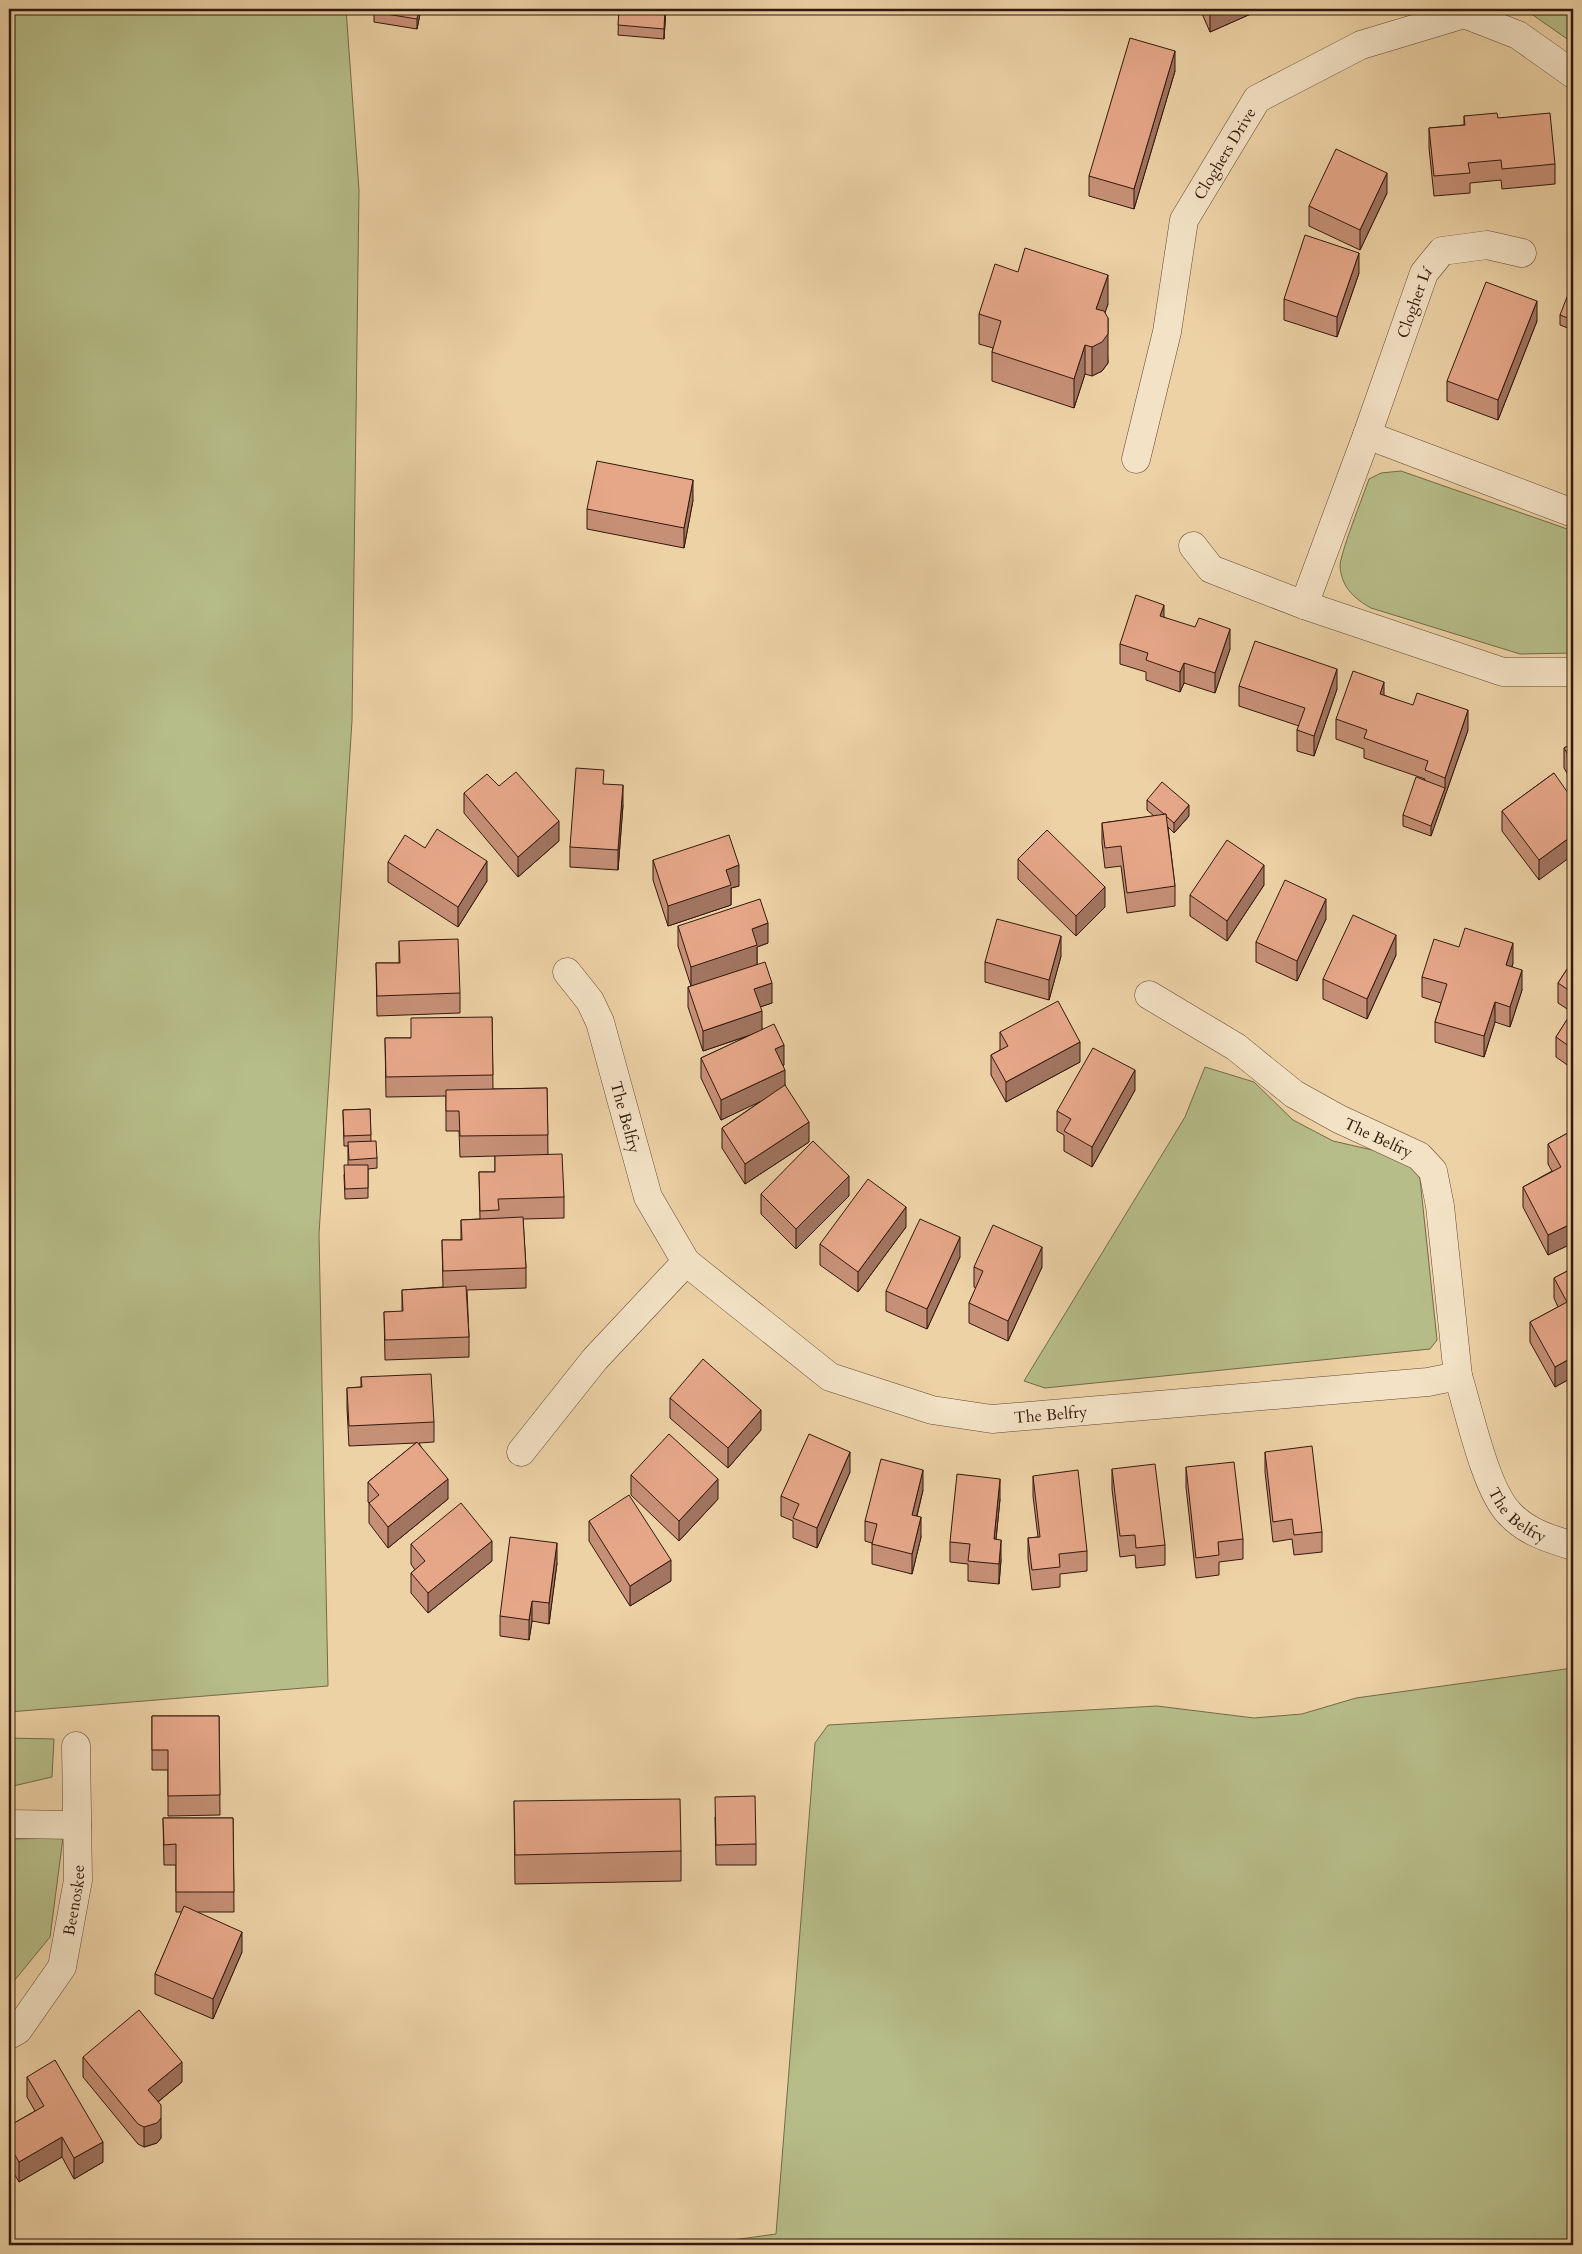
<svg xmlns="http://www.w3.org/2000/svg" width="1582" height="2254" viewBox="0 0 1582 2254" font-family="Cardo,serif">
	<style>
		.green { fill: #b6bd88; stroke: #746a4a }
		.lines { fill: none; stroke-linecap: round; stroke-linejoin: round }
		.minor-casing { stroke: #624633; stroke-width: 29 }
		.minor { stroke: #f3e2c5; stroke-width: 28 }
		.wall { fill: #c69076; stroke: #33180d }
		.shaded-wall { fill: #a17560; stroke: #33180d }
		.building { fill: #e6a789; stroke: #33180d }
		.labels { text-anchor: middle; stroke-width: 4; stroke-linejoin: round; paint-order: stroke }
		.street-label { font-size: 16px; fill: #33180d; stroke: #f3e2c5 }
	</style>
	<rect width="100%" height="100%" fill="#edd2a6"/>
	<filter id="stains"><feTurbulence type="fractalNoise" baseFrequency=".004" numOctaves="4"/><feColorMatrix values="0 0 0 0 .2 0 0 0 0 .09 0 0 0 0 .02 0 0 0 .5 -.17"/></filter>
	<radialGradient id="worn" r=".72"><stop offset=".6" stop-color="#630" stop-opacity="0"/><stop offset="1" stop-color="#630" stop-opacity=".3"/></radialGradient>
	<g class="green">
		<polygon points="9,9 346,9 359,190 352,721 319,1234 328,1686 9,1712"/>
		<polygon points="1527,9 1573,9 1573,43 1530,13"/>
		<path d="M1401 471 1573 531V653L1520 654 1371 608C1355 599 1342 588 1340 567 1339 556 1364 494 1369 479L1381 473Z"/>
		<polygon points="1205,1067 1254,1082 1293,1120 1333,1141 1381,1152 1415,1167 1420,1179 1437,1340 1430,1349 1045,1388 1024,1381 1185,1117"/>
		<polygon points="1573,1668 1573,2245 697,2245 776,2234 815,1743 828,1725 1157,1706 1254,1718 1302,1714 1356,1698"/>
		<polygon points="9,1738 54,1739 52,1777 9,1787"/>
		<polygon points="63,1838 50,1937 9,1987 9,1839"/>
	</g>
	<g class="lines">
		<defs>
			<g id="minor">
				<polyline points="1367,435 1573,513"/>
				<path id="s1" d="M1136 459 1167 332 1184 220 1257 99 1361 45 1464 14 1518 35 1573 74"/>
				<polyline points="1193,546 1211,569 1304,605 1503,672 1573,672"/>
				<path id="s2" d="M1304 605 1367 435 1424 273 1442 251 1487 245 1522 253"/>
				<path id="s3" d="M567 972 590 1001 600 1022 648 1197 686 1262 830 1377 932 1410 992 1419 1428 1382 1458 1376C1469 1411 1485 1488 1509 1513 1526 1532 1550 1539 1573 1546"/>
				<path id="s4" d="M1149 995 1236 1047 1294 1094 1339 1119 1419 1156 1433 1171 1440 1206 1458 1376"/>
				<polyline points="521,1452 595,1359 686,1262"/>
				<polyline points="9,1824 77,1825"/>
				<path id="s5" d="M9 2035 18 2030 62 1967 78 1880 76 1746"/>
			</g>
		</defs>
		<use href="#minor" class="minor-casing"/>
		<use href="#minor" class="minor"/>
	</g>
	<g class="wall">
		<polygon points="421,9 417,29 374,22 374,12"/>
		<polygon points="619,9 666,9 664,39 618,35"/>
		<polygon points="1200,9 1262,9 1210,32"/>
		<polygon points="1175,71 1134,209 1089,196 1089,176"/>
		<polygon points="1464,116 1498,118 1555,164 1555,184 1502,189 1501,180 1470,183 1470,193 1434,196 1429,148 1429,128 1464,125"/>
		<polygon points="1387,193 1360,250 1309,226 1309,206"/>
		<polygon points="1359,273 1337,337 1284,320 1284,299"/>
		<polygon points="1573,299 1573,330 1560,325 1560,315"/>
		<polygon points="1108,304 1105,312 1108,363 1102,371 1092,376 1085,374 1074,408 992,381 992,352 993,348 979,344 979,314"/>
		<polygon points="1537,321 1498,420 1447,401 1447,381"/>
		<polygon points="693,500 684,548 587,529 587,509"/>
		<polygon points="1164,617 1230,649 1215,693 1184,683 1180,692 1146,680 1146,672 1120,664 1120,644"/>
		<polygon points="1239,686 1337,689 1314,756 1297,751 1297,730 1299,726 1239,706"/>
		<polygon points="1384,695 1468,730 1431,836 1403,826 1403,815 1425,779 1364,758 1364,749 1336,739 1336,719"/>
		<polygon points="1573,743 1573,783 1564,768 1564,748"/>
		<polygon points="1554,773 1539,880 1502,831 1502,811"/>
		<polygon points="604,784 623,805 618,870 570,867 570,847"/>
		<polygon points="499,786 559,841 518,877 464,813 464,793"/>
		<polygon points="1147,800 1189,816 1174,833 1168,827 1175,886 1175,906 1127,913 1121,866 1105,868 1102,843 1102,823 1154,816 1147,810"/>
		<polygon points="425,848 487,881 458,927 388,882 388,862"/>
		<polygon points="1018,859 1105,907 1076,936 1018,879"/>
		<polygon points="653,860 739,886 731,888 731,905 668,926 653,880"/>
		<polygon points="1264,885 1227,941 1190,916 1190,895"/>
		<polygon points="1326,919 1297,981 1256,962 1256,942"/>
		<polygon points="678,926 768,943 757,947 757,965 772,1003 760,1007 762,1030 784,1065 783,1066 785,1086 809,1142 745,1184 722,1148 722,1128 764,1099 721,1120 701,1078 701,1058 751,1035 703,1051 688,1007 688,987 691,986 678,946"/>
		<polygon points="399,941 460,993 460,1013 377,1016 376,963 399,963"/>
		<polygon points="1396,955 1367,1019 1323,999 1323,979"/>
		<polygon points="1061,956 1049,1000 985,982 985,962"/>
		<polygon points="1573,960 1573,1069 1556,1057 1556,1037 1572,1012 1558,1003 1558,983"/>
		<polygon points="1513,963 1512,967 1522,990 1510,1027 1495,1022 1484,1057 1435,1042 1435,1022 1441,1003 1422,997 1422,977"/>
		<polygon points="492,1017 493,1089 547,1088 548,1154 564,1197 564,1218 523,1219 526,1268 526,1288 467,1290 469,1337 469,1357 385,1360 384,1312 402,1312 402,1290 443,1287 442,1240 461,1240 461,1220 480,1219 479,1172 495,1172 495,1156 460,1157 459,1131 446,1131 446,1096 386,1097 385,1038 411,1038"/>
		<polygon points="1000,1032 1080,1062 1006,1102 991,1075 991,1055 1000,1050"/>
		<polygon points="1135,1090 1092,1167 1064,1151 1064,1135 1057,1131 1057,1111"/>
		<polygon points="370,1109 371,1142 377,1158 377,1168 368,1169 368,1198 345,1199 344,1175 348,1165 348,1146 344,1146 343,1110"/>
		<polygon points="1573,1130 1573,1243 1548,1255 1523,1207 1523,1187 1552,1171 1548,1164 1548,1144"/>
		<polygon points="761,1194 849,1196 796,1249 761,1214"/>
		<polygon points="906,1227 858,1292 820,1265 820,1244"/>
		<polygon points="960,1257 927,1329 886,1311 886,1291"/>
		<polygon points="974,1267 1042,1267 1008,1341 969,1323 969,1303 976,1288 974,1287"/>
		<polygon points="1573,1268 1573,1377 1555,1387 1530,1342 1530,1322 1558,1307 1554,1298 1554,1278"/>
		<polygon points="361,1377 434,1422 434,1442 419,1443 448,1499 388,1548 369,1523 369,1503 368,1502 368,1482 416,1443 349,1446 347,1408 347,1388 361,1387"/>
		<polygon points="670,1398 761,1430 728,1468 670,1418"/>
		<polygon points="1265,1452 1322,1532 1322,1552 1294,1555 1292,1539 1273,1542 1265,1472"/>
		<polygon points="1186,1467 1243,1539 1243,1559 1219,1562 1219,1575 1196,1578 1186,1487"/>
		<polygon points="1112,1469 1165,1545 1165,1565 1136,1568 1135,1555 1120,1557 1112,1489"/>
		<polygon points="850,1472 817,1548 793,1538 793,1521 781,1516 781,1496"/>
		<polygon points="631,1475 718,1499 679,1541 631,1495"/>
		<polygon points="1033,1476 1087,1551 1087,1571 1060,1574 1060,1587 1032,1590 1028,1558 1028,1538 1038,1537 1033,1496"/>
		<polygon points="923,1490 917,1516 921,1537 912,1574 872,1564 872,1543 865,1541 865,1521"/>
		<polygon points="1000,1499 996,1539 1001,1560 999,1584 968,1581 968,1564 950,1562 950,1542"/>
		<polygon points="589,1521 671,1581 630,1606 589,1541"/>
		<polygon points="411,1544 492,1561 428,1613 411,1593 411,1573 415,1570 411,1564"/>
		<polygon points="557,1563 549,1624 532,1621 529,1640 500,1636 500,1616"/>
		<polygon points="152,1716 219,1716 220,1815 168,1816 168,1770 152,1770"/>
		<polygon points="514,1801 681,1851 681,1881 515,1884"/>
		<polygon points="715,1817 756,1844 756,1865 716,1865"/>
		<polygon points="163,1818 233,1818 234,1912 198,1912 242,1952 213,2019 155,1994 155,1974 182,1912 176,1912 176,1865 164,1865"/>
		<polygon points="83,2057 182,2082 158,2102 161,2138 157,2143 144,2147 138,2144 83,2077"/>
		<polygon points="27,2077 103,2162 74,2179 62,2157 19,2182 9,2165 9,2126 35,2111 27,2097"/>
	</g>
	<g class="shaded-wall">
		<polygon points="419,9 421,9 417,29 417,19"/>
		<polygon points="665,9 666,9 664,39 664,29"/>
		<polygon points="1217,9 1262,9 1210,32 1210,12"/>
		<polygon points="1175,51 1175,71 1134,209 1134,189"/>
		<polygon points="1387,173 1387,193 1360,250 1360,230"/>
		<polygon points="1359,253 1359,273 1337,337 1337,317"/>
		<polygon points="1108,275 1108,304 1096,338 1096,309"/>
		<polygon points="1537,301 1537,321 1498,420 1498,400"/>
		<polygon points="1108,318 1108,363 1102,371 1092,376 1092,347"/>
		<polygon points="1085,345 1085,374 1074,408 1074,379"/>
		<polygon points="693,480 693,500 684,548 684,528"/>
		<polygon points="1164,605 1164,625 1160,616"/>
		<polygon points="1230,629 1230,649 1215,693 1215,673"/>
		<polygon points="1184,663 1184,683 1180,692 1180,672"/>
		<polygon points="1337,669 1337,689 1314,756 1314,736"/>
		<polygon points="1384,682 1384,702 1380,694"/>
		<polygon points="1468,710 1468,730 1431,836 1431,826 1445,788 1445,778"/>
		<polygon points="623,785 623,805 618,870 618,850"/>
		<polygon points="1189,805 1189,816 1174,833 1174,823"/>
		<polygon points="559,821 559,841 518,877 518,857"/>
		<polygon points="1573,835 1573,855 1539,880 1539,860"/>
		<polygon points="487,861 487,881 458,927 458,907"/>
		<polygon points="739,865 739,886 731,888 731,905 668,926 668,906 726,870"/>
		<polygon points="1264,865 1264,885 1227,941 1227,921"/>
		<polygon points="1105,887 1105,907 1076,936 1076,916"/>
		<polygon points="1326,899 1326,919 1297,981 1297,961"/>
		<polygon points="768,923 768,943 757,947 757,965 691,987 691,967 752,929"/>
		<polygon points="1396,935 1396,955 1367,1019 1367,999"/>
		<polygon points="1061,936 1061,956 1049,1000 1049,980"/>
		<polygon points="1513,943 1513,963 1506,985 1506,965"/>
		<polygon points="1522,970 1522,990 1510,1027 1510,1007"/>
		<polygon points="772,983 772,1003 754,1009 754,989"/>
		<polygon points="1495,1002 1495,1022 1484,1057 1484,1036"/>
		<polygon points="762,1011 762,1031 703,1051 703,1031"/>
		<polygon points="1080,1042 1080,1062 1006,1102 1006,1082"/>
		<polygon points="784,1045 784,1065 775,1069 775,1049"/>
		<polygon points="785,1070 785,1090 721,1120 721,1100"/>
		<polygon points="1135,1070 1135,1090 1092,1167 1092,1147"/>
		<polygon points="809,1122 809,1142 745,1184 745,1164"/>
		<polygon points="849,1176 849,1196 796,1249 796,1229"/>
		<polygon points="906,1207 906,1227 858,1292 858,1272"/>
		<polygon points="1573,1223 1573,1243 1548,1255 1548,1235"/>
		<polygon points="960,1237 960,1257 927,1329 927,1309"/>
		<polygon points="1042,1247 1042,1267 1008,1341 1008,1321"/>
		<polygon points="1573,1357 1573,1377 1555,1387 1555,1367"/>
		<polygon points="761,1410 761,1430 728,1468 728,1448"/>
		<polygon points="850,1452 850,1472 817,1548 817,1528"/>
		<polygon points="923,1470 923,1490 912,1535 912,1515"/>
		<polygon points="448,1479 448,1499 388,1548 388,1527"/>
		<polygon points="718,1479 718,1499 679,1541 679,1521"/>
		<polygon points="1000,1479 1000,1499 994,1559 994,1539"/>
		<polygon points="921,1517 921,1537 912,1574 912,1554"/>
		<polygon points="1001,1540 1001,1560 999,1584 999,1564"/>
		<polygon points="492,1541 492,1561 428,1613 428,1593"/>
		<polygon points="557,1543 557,1563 549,1624 549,1603"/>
		<polygon points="671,1560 671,1581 630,1606 630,1586"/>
		<polygon points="532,1601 532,1621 529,1640 529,1620"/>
		<polygon points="242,1932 242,1952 213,2019 213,1999"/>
		<polygon points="182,2062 182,2082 148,2110 148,2090"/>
		<polygon points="161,2118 161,2138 157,2143 144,2147 144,2127"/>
		<polygon points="62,2137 62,2157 19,2182 19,2162"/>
		<polygon points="103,2142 103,2162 74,2179 74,2158"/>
	</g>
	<g class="building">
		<polygon points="374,9 419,9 417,19 374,12"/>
		<polygon points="619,9 665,9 664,29 618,25"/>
		<polygon points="1209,9 1217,9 1210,12"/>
		<polygon points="1130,38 1175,51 1134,189 1089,176"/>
		<polygon points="1497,113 1498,118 1550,113 1555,164 1502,169 1501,160 1468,163 1470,173 1434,176 1429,128 1465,125 1464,116"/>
		<polygon points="1336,149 1387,173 1360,230 1309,206"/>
		<polygon points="1305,235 1359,253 1337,317 1284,299"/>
		<polygon points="1025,248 1108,275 1096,309 1104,311 1108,318 1108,334 1102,342 1092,347 1085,345 1074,379 992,352 1001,321 979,314 995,264 1018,272"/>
		<polygon points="1486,282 1537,301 1498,400 1447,381"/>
		<polygon points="1567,297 1573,299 1573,320 1560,315"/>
		<polygon points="597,461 693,480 684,528 587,509"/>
		<polygon points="1136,595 1164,605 1160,616 1195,627 1199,618 1230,629 1215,673 1184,663 1180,672 1146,660 1148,653 1120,644"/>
		<polygon points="1255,641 1337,669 1314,736 1297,730 1305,708 1239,686"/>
		<polygon points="1353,671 1384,682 1380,694 1413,705 1417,693 1468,710 1445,778 1425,770 1428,761 1364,738 1367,730 1336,719"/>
		<polygon points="1573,743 1573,763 1564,748"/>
		<polygon points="576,768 604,770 603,784 623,785 618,850 570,847"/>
		<polygon points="516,772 559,821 518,857 464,793 487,774 499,786"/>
		<polygon points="1554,773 1573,800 1573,835 1539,860 1502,811"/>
		<polygon points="1416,777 1445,788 1431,826 1403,815"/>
		<polygon points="1162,782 1189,805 1174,823 1166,816 1166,814 1164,814 1147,800"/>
		<polygon points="1166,814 1175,886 1127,893 1121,846 1105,848 1102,823"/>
		<polygon points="437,829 487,861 458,907 388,862 405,835 425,848"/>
		<polygon points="1047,830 1105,887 1076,916 1018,859"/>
		<polygon points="729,835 739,865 726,870 731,885 668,906 653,860"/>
		<polygon points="1227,840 1264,865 1227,921 1190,895"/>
		<polygon points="1285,880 1326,899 1297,961 1256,942"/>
		<polygon points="760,899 768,923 752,929 757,945 691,967 678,926"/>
		<polygon points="1353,915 1396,935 1367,999 1323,979"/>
		<polygon points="997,919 1061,936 1049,980 985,962"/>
		<polygon points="1465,928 1513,943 1506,965 1522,970 1510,1007 1495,1002 1484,1036 1435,1022 1447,984 1422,977 1434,939 1459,947"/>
		<polygon points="458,939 460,993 377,996 376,963 400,963 399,941"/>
		<polygon points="1573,960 1573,993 1558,983"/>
		<polygon points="765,962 772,983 754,989 762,1011 703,1031 688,987"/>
		<polygon points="1058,1001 1080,1042 1006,1082 991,1055 1008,1046 1000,1032"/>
		<polygon points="1573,1010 1573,1049 1556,1037"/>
		<polygon points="492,1017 493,1075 386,1077 385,1038 411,1038 411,1018"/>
		<polygon points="774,1024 784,1045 775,1049 785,1070 721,1100 701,1058"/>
		<polygon points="1093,1048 1135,1070 1092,1147 1064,1131 1071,1119 1057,1111"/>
		<polygon points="785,1085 809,1122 745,1164 722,1128"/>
		<polygon points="547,1088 548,1135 460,1136 459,1111 446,1111 446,1090"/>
		<polygon points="370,1109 371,1135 344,1136 343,1110"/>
		<polygon points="1573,1130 1573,1223 1548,1235 1523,1187 1561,1167 1548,1144"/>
		<polygon points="376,1141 377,1158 349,1160 348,1142"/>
		<polygon points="813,1141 849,1176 796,1229 761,1194"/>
		<polygon points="562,1154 564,1197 498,1199 499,1210 480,1211 479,1172 495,1172 495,1156"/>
		<polygon points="344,1165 368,1165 368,1188 345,1189"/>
		<polygon points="868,1179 906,1207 858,1272 820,1244"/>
		<polygon points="523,1217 526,1268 443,1271 442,1240 462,1240 461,1220"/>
		<polygon points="920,1219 960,1237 927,1309 886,1291"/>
		<polygon points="993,1225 1042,1247 1008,1321 969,1303 983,1271 974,1267"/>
		<polygon points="1573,1268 1573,1357 1555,1367 1530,1322 1567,1302 1554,1278"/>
		<polygon points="466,1286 469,1337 385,1340 384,1312 403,1311 402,1290"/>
		<polygon points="703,1359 761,1410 728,1448 670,1398"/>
		<polygon points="431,1374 434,1422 349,1426 347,1388 362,1387 361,1377"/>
		<polygon points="669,1434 718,1479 679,1521 631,1475"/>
		<polygon points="809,1434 850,1452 817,1528 793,1518 799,1504 781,1496"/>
		<polygon points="417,1442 448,1479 388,1527 369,1503 379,1495 368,1482"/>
		<polygon points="1312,1446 1322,1532 1294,1535 1292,1519 1273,1522 1265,1452"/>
		<polygon points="881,1459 923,1470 912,1515 921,1517 912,1554 872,1544 877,1524 865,1521"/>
		<polygon points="1234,1462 1243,1539 1218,1542 1219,1555 1196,1558 1186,1467"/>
		<polygon points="1155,1464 1165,1545 1136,1548 1135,1535 1120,1536 1112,1469"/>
		<polygon points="1078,1470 1087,1551 1059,1554 1060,1567 1032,1570 1028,1538 1040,1537 1033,1476"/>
		<polygon points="957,1474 1000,1479 994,1539 1001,1540 999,1564 968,1561 970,1544 950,1542"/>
		<polygon points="629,1495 671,1560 630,1586 589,1521"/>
		<polygon points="461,1503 492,1541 428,1593 411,1573 425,1561 411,1544"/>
		<polygon points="510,1537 557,1543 549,1603 532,1601 529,1620 500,1616"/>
		<polygon points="152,1716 219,1716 220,1795 168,1796 168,1750 152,1750"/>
		<polygon points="755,1796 756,1844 716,1845 715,1797"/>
		<polygon points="680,1799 681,1851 515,1855 514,1801"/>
		<polygon points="163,1818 233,1818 234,1892 176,1892 176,1844 164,1845"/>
		<polygon points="184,1906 242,1932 213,1999 155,1974"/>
		<polygon points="139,2010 182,2062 148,2090 161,2105 161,2118 157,2123 144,2127 138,2124 83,2057"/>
		<polygon points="55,2060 103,2142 74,2158 62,2137 19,2162 9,2145 9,2126 44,2106 27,2077"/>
	</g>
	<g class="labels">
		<g class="street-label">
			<text dy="6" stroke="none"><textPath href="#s1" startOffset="322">Cloghers Drive</textPath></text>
			<text dy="6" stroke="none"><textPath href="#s2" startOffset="322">Clogher Lí</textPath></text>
			<text dy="6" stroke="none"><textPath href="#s3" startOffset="159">The Belfry</textPath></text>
			<text dy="6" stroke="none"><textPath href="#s4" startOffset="271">The Belfry</textPath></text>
			<text dy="6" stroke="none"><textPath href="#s3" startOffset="728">The Belfry</textPath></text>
			<text dy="6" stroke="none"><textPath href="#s3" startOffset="1292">The Belfry</textPath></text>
			<text dy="6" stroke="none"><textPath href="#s5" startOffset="155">Beenoskee</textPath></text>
		</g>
	</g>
	<rect width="1582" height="2254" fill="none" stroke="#edd2a6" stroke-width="30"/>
	<rect x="10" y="10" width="1562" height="2234" fill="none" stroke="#33180d" stroke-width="2.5"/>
	<rect x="15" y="15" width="1552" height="2224" fill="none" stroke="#33180d"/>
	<rect width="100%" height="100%" filter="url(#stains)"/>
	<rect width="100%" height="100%" fill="url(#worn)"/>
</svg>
